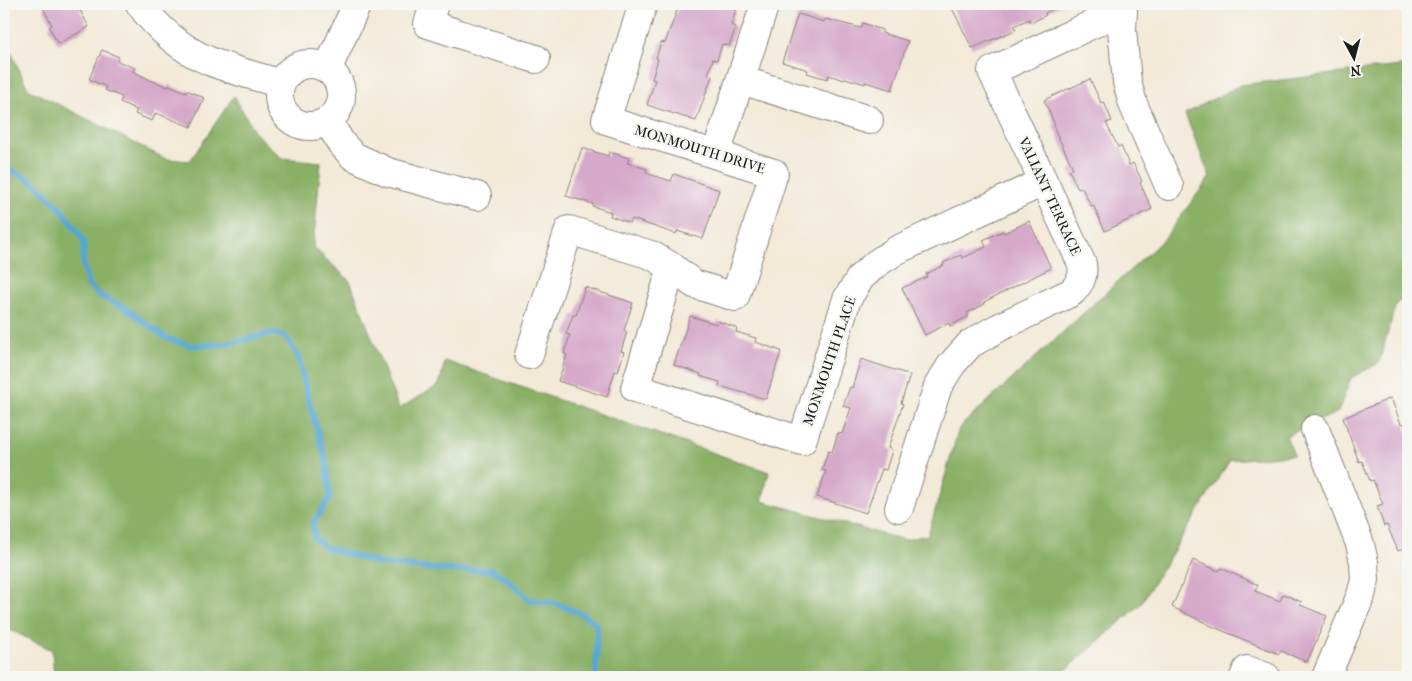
<svg xmlns="http://www.w3.org/2000/svg" width="1412" height="681" viewBox="0 0 1412 681" font-family="'IM FELL French Canon',serif">
	<style>
		.forest { fill: #8ab066; stroke: #536641 }
		.lines { fill: none; stroke-linecap: round; stroke-linejoin: round }
		.stream { stroke: #56a7d0; stroke-width: 6 }
		.building { fill: #d6a9ca }
		.minor-casing { stroke: #88827a; stroke-width: 30 }
		.minor { stroke: #fff; stroke-width: 28 }
		.labels { text-anchor: middle; stroke-width: 4.5; stroke-linejoin: round; paint-order: stroke }
		.street-label { font-size: 14px; fill: #1c1c1c; stroke: #f6f6f2 }
	</style>
	<rect width="100%" height="100%" fill="#f6f6f2"/>
	<filter id="ink" filterUnits="userSpaceOnUse"><feTurbulence type="fractalNoise" baseFrequency=".02" numOctaves="2"/><feDisplacementMap in="SourceGraphic" scale="10" xChannelSelector="R" yChannelSelector="G"/><feConvolveMatrix kernelMatrix="1 2 1 2 8 2 1 2 1" color-interpolation-filters="sRGB"/></filter>
	<filter id="wash" filterUnits="userSpaceOnUse"><feTurbulence type="fractalNoise" baseFrequency=".0096" numOctaves="4" result="noise"/><feDisplacementMap in="SourceGraphic" scale="20" xChannelSelector="R" yChannelSelector="G"/><feGaussianBlur stdDeviation="1.12" result="paint"/><feColorMatrix in="noise" values="0 0 0 0 0 0 0 0 0 0 0 0 0 0 0 0 0 1.4 0 .05"/><feComposite in="paint" operator="in"/></filter>
	<g filter="url(#wash)">
		<rect width="100%" height="100%" fill="#f3e9d7"/>
		<polygon class="forest" points="4,37 28,89 166,159 190,161 234,96 255,133 282,158 321,162 313,247 350,281 399,409 439,385 445,361 769,472 762,501 904,540 928,535 959,428 1164,239 1210,177 1185,114 1240,85 1408,65 1408,294 1396,304 1379,363 1351,378 1338,412 1286,436 1294,455 1230,460 1140,605 1065,671 1062,677 54,677 52,650 4,627"/>
		<g class="lines">
			<polyline class="stream" points="4,167 32,181 45,193 60,208 78,232 84,242 83,264 88,285 99,295 125,308 166,338 191,346 227,344 272,333 286,337 298,356 308,397 326,461 330,498 313,523 314,538 326,548 381,564 444,570 492,570 505,578 530,600 554,603 582,614 597,625 596,677"/>
		</g>
		<g id="blocks">
			<g class="building">
				<polygon points="45,4 80,4 83,9 80,10 89,27 58,44 49,27 52,25 43,8 46,6"/>
				<polygon points="684,4 738,4 731,25 736,27 729,46 722,44 717,60 713,59 708,75 712,76 696,121 647,105 655,80 652,79 658,59 656,58 661,42 665,43 678,8 682,9"/>
				<polygon points="950,4 1065,4 1045,13 1046,15 1031,23 1029,19 1014,26 1016,30 972,48"/>
				<polygon points="798,14 824,22 825,19 861,28 863,23 882,30 882,33 908,41 892,90 865,82 865,84 845,78 844,80 829,75 827,79 807,73 808,70 782,62"/>
				<polygon points="102,50 119,57 117,61 135,68 133,71 150,80 168,87 169,85 186,92 187,90 204,98 191,127 156,113 152,121 135,114 137,110 120,102 122,97 105,90 106,87 89,79"/>
				<polygon points="1090,79 1101,103 1104,102 1112,121 1106,123 1118,147 1121,146 1129,165 1133,163 1142,181 1140,183 1152,209 1105,231 1093,205 1091,206 1082,188 1078,189 1069,170 1073,168 1053,126 1055,125 1044,100"/>
				<polygon points="582,148 608,156 609,152 629,158 627,163 647,169 646,173 671,181 674,174 719,190 703,239 677,231 676,234 632,219 630,223 610,216 611,212 592,206 593,204 566,196"/>
				<polygon points="1029,221 1051,268 984,302 985,304 967,313 969,316 950,326 949,323 925,335 902,288 927,277 926,274 944,265 943,263 961,255 963,258 986,247 983,240 1003,231 1004,233"/>
				<polygon points="585,287 633,303 624,330 627,332 621,351 624,352 618,372 615,371 607,397 558,381 567,355 564,354 570,335 566,334 573,315 576,315"/>
				<polygon points="690,316 717,324 718,321 737,328 736,332 756,338 755,342 781,351 766,399 719,386 720,382 700,376 701,374 674,365"/>
				<polygon points="861,359 910,375 901,403 903,404 888,448 892,450 886,470 882,469 866,513 817,497 826,471 822,470 828,451 832,452 838,433 842,434 851,408 843,406 850,387 852,388"/>
				<polygon points="1391,398 1401,424 1404,423 1408,434 1408,547 1398,551 1387,525 1384,526 1377,506 1383,504 1373,480 1370,481 1362,461 1359,462 1343,418"/>
				<polygon points="1193,560 1219,571 1221,568 1258,585 1255,591 1280,601 1283,594 1302,602 1300,605 1327,616 1307,662 1281,651 1279,654 1216,628 1172,607"/>
			</g>
		</g>
	</g>
	<g filter="url(#ink)">
		<use href="#blocks" fill-opacity="0" stroke="#88827a" stroke-width="1"/>
		<g class="lines">
			<defs>
				<g id="minor">
					<path d="M140 4C156 27 181 49 207 60 229 70 257 76 281 84"/>
					<polyline points="434,4 428,24 536,59"/>
					<polyline points="1121,4 1123,10 1122,30 1127,82 1133,104 1169,186"/>
					<circle cx="310" cy="95" r="31"/>
					<polyline points="328,68 357,4"/>
					<polyline points="741,80 869,120"/>
					<polyline points="328,121 341,143 353,156 388,172 477,196"/>
					<polyline points="716,154 765,4"/>
					<polyline points="672,267 635,388 802,441 847,299 861,277 877,263 897,250 1043,182"/>
					<polyline points="529,355 569,230 651,255 672,267 694,284 735,297 774,173 606,120 643,4"/>
					<polyline points="1315,429 1360,544 1364,562 1365,580 1361,595 1326,677"/>
					<path d="M899 508 938 386 952 364 970 344 998 328 1072 292C1081 282 1084 276 1082 264L992 71 1123 10"/>
					<polyline points="1244,677 1247,670 1266,677"/>
				</g>
			</defs>
			<use href="#minor" class="minor-casing"/>
			<use href="#minor" class="minor"/>
		</g>
	</g>
	<g class="labels">
		<g class="street-label">
			<text transform="translate(700 149) rotate(17)" y="5">MONMOUTH DRIVE</text>
			<text transform="translate(1050 196) rotate(65)" y="5">VALIANT TERRACE</text>
			<text transform="translate(829 361) rotate(-71)" y="5">MONMOUTH PLACE</text>
		</g>
	</g>
	<rect width="1412" height="681" fill="none" stroke="#f6f6f2" stroke-width="20"/>
	<g transform="translate(1354 58) rotate(173)" stroke="#f6f6f2" stroke-width="4" paint-order="stroke">
	<path d="M0-4L9 19L0 12L-9 19Z" fill="#1c1c1c"/>
	<text y="-8" font-size="14" font-weight="bold" text-anchor="middle" fill="#1c1c1c">N</text>
	</g>
</svg>
